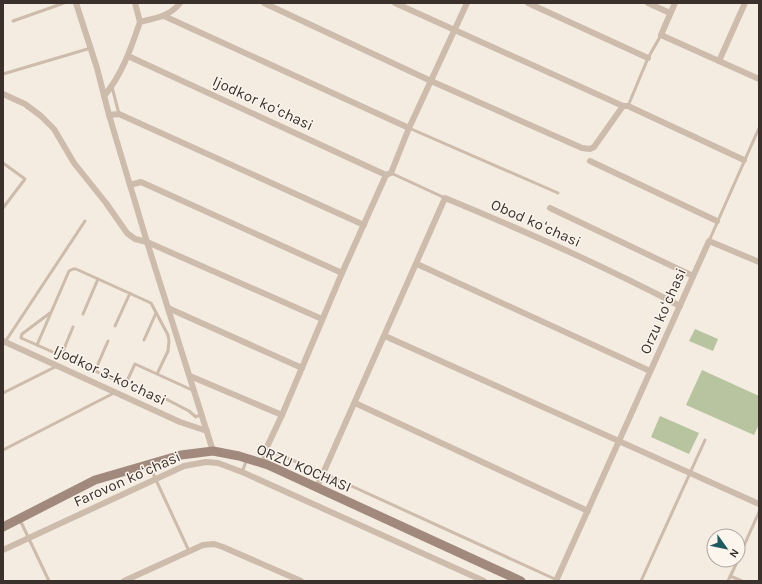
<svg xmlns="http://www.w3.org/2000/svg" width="762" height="584" viewBox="0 0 762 584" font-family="Karla,sans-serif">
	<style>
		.grass { fill: #b8c4a0 }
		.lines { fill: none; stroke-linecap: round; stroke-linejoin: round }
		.lane { stroke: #cdbbac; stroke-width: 3 }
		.street { stroke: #cdbbac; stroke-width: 6 }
		.secondary { stroke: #a18a7d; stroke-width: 9 }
		.labels { text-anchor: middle; stroke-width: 3; stroke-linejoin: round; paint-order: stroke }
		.street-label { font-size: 15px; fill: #3b302b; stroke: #fbf5ee }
	</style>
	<rect width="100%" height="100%" fill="#f4ebe1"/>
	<g class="grass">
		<polygon points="695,329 718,339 713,351 689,341"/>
		<polygon points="702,370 759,396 759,424 754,435 686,405"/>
		<polygon points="660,416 699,433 689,454 651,437"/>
	</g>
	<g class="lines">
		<g class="lane">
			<polyline points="13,21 64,3"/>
			<polyline points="3,74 91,48"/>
			<polyline points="112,87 119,114"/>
			<polyline points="628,106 648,58 661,35"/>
			<polyline points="409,128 558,193"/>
			<polyline points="3,163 25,179 3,208"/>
			<polyline points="391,173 445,198"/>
			<polyline points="709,241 759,128"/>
			<polyline points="83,314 98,279"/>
			<polyline points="115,326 130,293"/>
			<polyline points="144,340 156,313"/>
			<polyline points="5,342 85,221"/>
			<polyline points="37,345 21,338 22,334 50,313"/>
			<polyline points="61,356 73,327"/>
			<polyline points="95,371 108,341"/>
			<polyline points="157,374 135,364 127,381 122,383 37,345 69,271 73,269 76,269 151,303 168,335 169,341 168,351 157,374 192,390"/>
			<polyline points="3,393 57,366"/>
			<polyline points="164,398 189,411 196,417 201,414"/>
			<polyline points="266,449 323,473 557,580"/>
			<polyline points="3,450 114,393"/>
			<polyline points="149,465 189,551"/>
			<polyline points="242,472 247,459"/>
			<polyline points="20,520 49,581"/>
			<polyline points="738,559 759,512"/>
			<polyline points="730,576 742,581"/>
			<polyline points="641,581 705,440"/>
			<polyline points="728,581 738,560"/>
		</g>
		<g class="street">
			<polyline points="76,3 97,68 109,115 147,242 213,451"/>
			<polyline points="135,3 140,22"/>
			<polyline points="264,3 431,81 582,148 590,149 594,147 623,106"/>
			<polyline points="395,3 623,106 628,106 744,160"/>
			<polyline points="528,3 648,58"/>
			<polyline points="648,3 670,13"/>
			<polyline points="675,3 661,35 759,79"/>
			<polyline points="164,16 409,128"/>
			<polyline points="128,56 386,175"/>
			<polyline points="719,61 745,3"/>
			<polyline points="3,94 25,104 41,116 54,129 74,163 106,203 127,233 135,239 147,242 322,319"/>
			<path d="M104 96C122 75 131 48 140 22 156 18 170 16 180 3"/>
			<polyline points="109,115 119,114 364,225"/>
			<polyline points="590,161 717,221"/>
			<polyline points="130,185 141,182 342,273"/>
			<polyline points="550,208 693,276"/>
			<polyline points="417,264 650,371"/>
			<polyline points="168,308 302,368"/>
			<polyline points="385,336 759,504"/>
			<polyline points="3,341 180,422 207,431"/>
			<polyline points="190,376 282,415"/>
			<polyline points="355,403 588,511"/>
			<polyline points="264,464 266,449 282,415 342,273 386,175 391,173 409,128 467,3"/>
			<path d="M317 487 445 198C525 231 604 266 680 306"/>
			<polyline points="3,550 184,466 206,462 218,463 242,472 484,581"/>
			<polyline points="124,581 203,545 214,544 223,547 301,581"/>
			<polyline points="556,581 709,241 759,262"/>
		</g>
		<polyline class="secondary" points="3,527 95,480 181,455 213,451 239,456 268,465 521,581"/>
	</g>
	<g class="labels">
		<g class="street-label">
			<text transform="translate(263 103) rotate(25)" y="5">Ijodkor koʻchasi</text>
			<text transform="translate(536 223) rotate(24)" y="5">Obod koʻchasi</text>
			<text transform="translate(663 311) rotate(-66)" y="5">Orzu koʻchasi</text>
			<text transform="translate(110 375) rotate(25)" y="5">Ijodkor 3-koʼchasi</text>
			<text transform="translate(304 468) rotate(23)" y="5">ORZU KOCHASI</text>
			<text transform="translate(127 479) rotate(-24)" y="5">Farovon koʻchasi</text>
		</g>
	</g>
	<rect width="762" height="584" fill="none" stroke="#3b302b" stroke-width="8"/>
	<g transform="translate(726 548) rotate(123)"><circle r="19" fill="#fbf5ee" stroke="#aea6a0"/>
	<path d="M0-3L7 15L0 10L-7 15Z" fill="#1f5a5e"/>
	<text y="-6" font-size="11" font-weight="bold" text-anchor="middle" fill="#3b302b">N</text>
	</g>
</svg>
